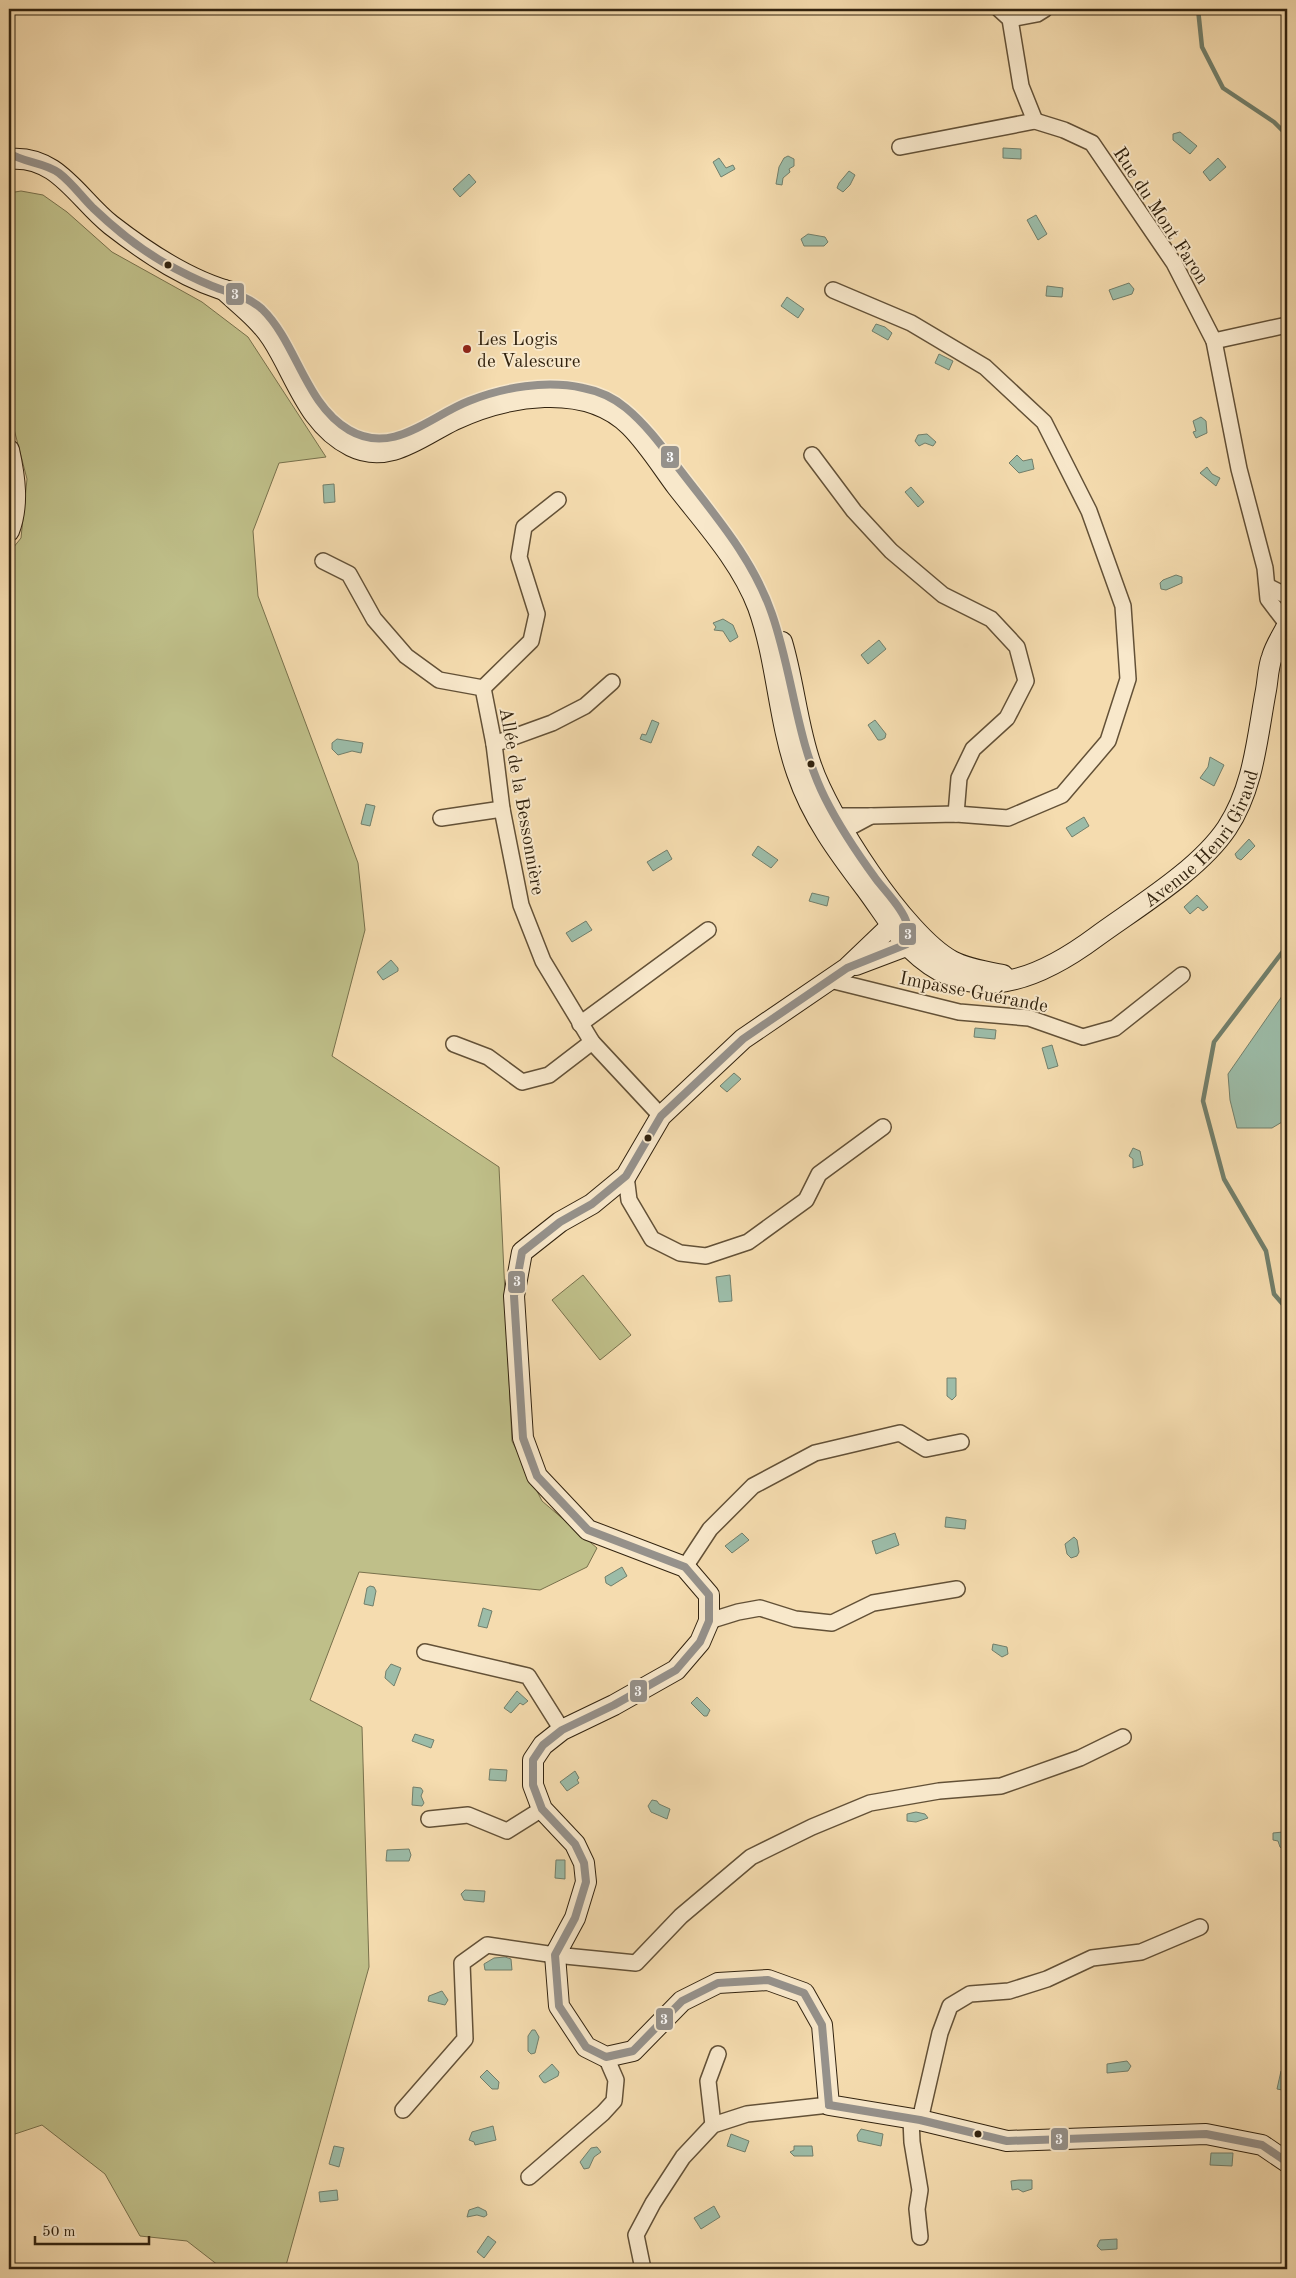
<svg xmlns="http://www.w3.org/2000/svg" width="1296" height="2278" viewBox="0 0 1296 2278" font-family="'Old Standard TT',serif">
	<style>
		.green { fill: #bfbf89; stroke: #78714c }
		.water { fill: #9cbca8; stroke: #727f6b }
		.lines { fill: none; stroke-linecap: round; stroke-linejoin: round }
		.stream { stroke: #727f6b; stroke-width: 4.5 }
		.street-casing { stroke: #635137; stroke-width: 18 }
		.secondary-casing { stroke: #32230f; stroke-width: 22 }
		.street { stroke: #f8e8cb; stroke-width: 15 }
		.secondary { stroke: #f8e8cb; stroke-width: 20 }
		.bus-1-casing { stroke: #f8e8cb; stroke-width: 11 }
		.bus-1 { stroke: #95918b; stroke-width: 8 }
		.bus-dot { fill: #32230f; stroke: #f8e8cb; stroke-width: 2 }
		.poi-dot { fill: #8f2418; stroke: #f8e8cb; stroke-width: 2 }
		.labels { text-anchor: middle; stroke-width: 4; stroke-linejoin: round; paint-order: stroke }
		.street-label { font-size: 19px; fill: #32230f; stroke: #f8e8cb }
		.poi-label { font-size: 19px; fill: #32230f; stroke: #f8e8cb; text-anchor: start }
		.line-badge { stroke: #f8e8cb; stroke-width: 2 }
		.badge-label { font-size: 14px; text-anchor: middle; font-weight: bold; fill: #fff }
	</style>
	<rect width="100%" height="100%" fill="#f5dcaf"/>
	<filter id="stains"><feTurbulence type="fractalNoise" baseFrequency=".004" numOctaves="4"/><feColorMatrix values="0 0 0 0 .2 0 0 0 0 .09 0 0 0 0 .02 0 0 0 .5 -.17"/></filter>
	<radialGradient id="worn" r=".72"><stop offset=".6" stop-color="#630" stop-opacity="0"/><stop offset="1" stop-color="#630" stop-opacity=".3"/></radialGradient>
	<g class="green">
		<polygon points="21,191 43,195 67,212 112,252 202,302 248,337 326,457 279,463 253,531 258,596 358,863 365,930 332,1056 499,1167 512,1441 542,1501 597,1548 587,1567 540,1590 359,1572 310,1700 362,1727 369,1967 285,2269 223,2269 187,2241 140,2236 105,2174 42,2125 9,2136 9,553 21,538 27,479 9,410 9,193"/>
		<polygon points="583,1275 631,1335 600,1360 552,1300"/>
	</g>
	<g class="water">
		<polygon points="1180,132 1197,146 1190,154 1173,140 1173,134"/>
		<polygon points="1003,148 1021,149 1021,159 1003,158"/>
		<polygon points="788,156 794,159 794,166 789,169 790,172 783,178 782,185 776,184 779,167 784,158"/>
		<polygon points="719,158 726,168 733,165 735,169 721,177 713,162"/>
		<polygon points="1218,158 1226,167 1210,181 1203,172"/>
		<polygon points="849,171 855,175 850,185 843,192 837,188 839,183"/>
		<polygon points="469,174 476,182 460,197 453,189"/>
		<polygon points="1036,215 1047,234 1038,240 1027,220"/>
		<polygon points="808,234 825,237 828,242 824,246 804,246 801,239"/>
		<polygon points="1129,283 1134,289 1132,294 1113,300 1109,290"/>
		<polygon points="1047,286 1063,288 1062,297 1046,296"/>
		<polygon points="787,297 804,309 798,318 781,306"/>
		<polygon points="876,324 885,327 892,333 888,340 872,331"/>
		<polygon points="939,354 953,361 949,370 935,363"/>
		<polygon points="1201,417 1206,421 1207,433 1196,438 1193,432 1196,431 1193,421"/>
		<polygon points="927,434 936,442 933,446 925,443 919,446 915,441 918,435"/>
		<polygon points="1017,455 1023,461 1032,459 1034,469 1019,473 1009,463"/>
		<polygon points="1207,467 1212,474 1220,478 1216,486 1200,473"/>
		<polygon points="334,484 335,502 324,503 323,485"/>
		<polygon points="911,487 924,502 918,507 905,492"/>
		<polygon points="1176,575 1182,577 1182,583 1166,590 1161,589 1160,583 1163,580"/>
		<polygon points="723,619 733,625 738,637 730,642 723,631 714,630 716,627 713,623"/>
		<polygon points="879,640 886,649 868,664 861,655"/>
		<polygon points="652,720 659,723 651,743 640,739 642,734 646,735"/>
		<polygon points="875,720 886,734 885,738 881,740 878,740 868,725"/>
		<polygon points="337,739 363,743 361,753 352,751 338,755 332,749 332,743"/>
		<polygon points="1210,757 1224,765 1214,786 1200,778 1208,767"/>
		<polygon points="366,804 375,806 370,826 361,824"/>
		<polygon points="1084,817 1089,826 1072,837 1066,828"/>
		<polygon points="1249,839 1255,846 1241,860 1237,858 1235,854"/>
		<polygon points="758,846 778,860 771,868 752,855"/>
		<polygon points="667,850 672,859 653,871 647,862"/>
		<polygon points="812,893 829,897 827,906 809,901"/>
		<polygon points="1197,895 1208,907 1203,911 1198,907 1190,914 1184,907"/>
		<polygon points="586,921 592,930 572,942 566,933"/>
		<polygon points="391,960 398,968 398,971 383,980 377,972"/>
		<polygon points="1287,989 1287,1119 1272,1128 1237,1128 1230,1100 1228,1074"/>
		<polygon points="975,1028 996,1030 995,1039 974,1037"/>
		<polygon points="1052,1045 1058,1066 1048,1069 1042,1048"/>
		<polygon points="734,1073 741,1079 727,1092 720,1086"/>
		<polygon points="1133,1148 1140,1151 1143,1165 1133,1168 1133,1159 1129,1156"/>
		<polygon points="730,1275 732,1301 719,1302 716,1277"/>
		<polygon points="947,1378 956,1378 956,1396 952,1400 947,1396"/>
		<polygon points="946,1517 966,1520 965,1529 945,1527"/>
		<polygon points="742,1533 749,1540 732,1553 725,1546"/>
		<polygon points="895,1533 899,1545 876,1554 872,1541"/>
		<polygon points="1074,1537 1077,1540 1079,1552 1077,1556 1071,1558 1067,1554 1065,1544"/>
		<polygon points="622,1567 627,1576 611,1586 606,1583 605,1577"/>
		<polygon points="370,1586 374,1587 376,1591 373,1606 364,1604 367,1588"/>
		<polygon points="483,1608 492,1611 487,1628 478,1626"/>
		<polygon points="993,1644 1007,1647 1008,1654 1002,1657 992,1650"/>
		<polygon points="391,1664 401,1668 394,1686 385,1678 386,1671"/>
		<polygon points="517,1691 528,1701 523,1705 520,1703 511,1713 504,1708"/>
		<polygon points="697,1697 710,1710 707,1716 704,1716 691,1703"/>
		<polygon points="415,1734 434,1740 431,1748 412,1741"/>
		<polygon points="490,1769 507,1770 506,1781 489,1780"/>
		<polygon points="575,1771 579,1778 577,1780 579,1783 567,1791 560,1782"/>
		<polygon points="413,1787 421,1788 423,1791 421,1796 424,1803 422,1806 412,1805"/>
		<polygon points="652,1800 657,1801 659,1804 670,1809 667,1819 651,1812 648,1806"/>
		<polygon points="916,1812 925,1814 928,1818 916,1822 907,1821 907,1814"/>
		<polygon points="1283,1832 1287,1835 1287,1849 1285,1851 1280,1847 1278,1841 1273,1840 1273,1833"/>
		<polygon points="409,1849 411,1855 409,1861 386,1861 387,1850"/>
		<polygon points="556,1860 565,1860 565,1879 555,1878"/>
		<polygon points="465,1890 485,1891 484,1902 464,1900 461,1894"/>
		<polygon points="505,1957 511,1959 512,1970 485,1970 484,1964 494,1958"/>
		<polygon points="442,1991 448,2000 445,2005 428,2001 429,1996"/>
		<polygon points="532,2030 535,2030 539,2037 535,2053 531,2054 528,2051 528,2036"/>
		<polygon points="1127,2061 1131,2066 1128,2071 1107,2073 1107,2064"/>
		<polygon points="552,2064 559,2072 558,2076 545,2083 543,2082 539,2076"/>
		<polygon points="1283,2069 1287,2070 1287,2091 1277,2089 1281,2071"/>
		<polygon points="487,2070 499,2082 498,2089 492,2089 480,2077"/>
		<polygon points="493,2126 496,2140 475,2145 474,2142 469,2140 472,2132"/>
		<polygon points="861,2129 883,2134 881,2146 858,2141 857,2135"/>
		<polygon points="731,2134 749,2141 745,2152 727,2146"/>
		<polygon points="334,2146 344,2148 339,2167 329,2164"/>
		<polygon points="794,2146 812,2146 813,2156 794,2156 790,2152 794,2150"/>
		<polygon points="597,2147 601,2152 594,2157 589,2168 584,2169 580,2162 591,2148"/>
		<polygon points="1211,2153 1233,2153 1232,2166 1210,2165"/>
		<polygon points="1019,2180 1032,2180 1032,2189 1023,2192 1018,2189 1012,2190 1011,2181"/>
		<polygon points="337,2190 338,2200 320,2202 319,2192"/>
		<polygon points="714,2206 720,2217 701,2229 694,2218"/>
		<polygon points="478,2207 486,2211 487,2215 484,2217 477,2215 467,2217 469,2210"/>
		<polygon points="488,2236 496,2242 484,2258 477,2252"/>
		<polygon points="1117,2239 1117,2249 1101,2250 1097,2246 1100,2240"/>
	</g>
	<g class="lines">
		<g class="stream">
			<polyline points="1198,9 1202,47 1223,88 1274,122 1287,135"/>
			<polyline points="1287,946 1214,1042 1203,1101 1224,1179 1266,1251 1274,1294 1287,1309"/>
		</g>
		<defs>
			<g id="street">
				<polyline points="999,9 1010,19 1021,86 1035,121"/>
				<polyline points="1010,19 1037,14 1045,9"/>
				<polyline points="900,147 1035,121 1064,130 1092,143 1174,263 1214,341 1239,469 1265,568 1268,599 1287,624"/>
				<polyline points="833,290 911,323 985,367 1044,422 1089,511 1123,606 1128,679 1108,741 1062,795 1008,818 956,814 871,816"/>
				<polyline points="1214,341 1287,325"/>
				<polyline points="812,455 854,511 891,551 943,595 991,619 1017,647 1026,681 1007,718 973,749 959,778 956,814"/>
				<polyline points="323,561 349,574 374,619 406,656 439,680 483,688"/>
				<polyline points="1269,587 1287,596"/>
				<polyline points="483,688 494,744 502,809 521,905 543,961 592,1042 661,1116"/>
				<polyline points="483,688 531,641 537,614 519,557 524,527 558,500"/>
				<polyline points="494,744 552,723 585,706 612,682"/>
				<polyline points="835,816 871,816 843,831 835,828"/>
				<polyline points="441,818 502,809"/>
				<polyline points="830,980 959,1012 1029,1018 1083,1037 1115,1028 1182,975"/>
				<polyline points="580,1024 708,930"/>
				<polyline points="454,1044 488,1057 522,1082 549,1075 592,1042"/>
				<polyline points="626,1176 629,1200 652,1239 680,1253 706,1256 748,1242 806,1200 819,1174 883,1127"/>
				<polyline points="685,1567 710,1529 753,1486 815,1453 900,1433 926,1449 961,1442"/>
				<polyline points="709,1621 738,1612 760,1608 795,1619 832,1623 873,1603 957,1589"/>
				<polyline points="425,1652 528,1676 562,1730"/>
				<polyline points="429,1819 468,1815 507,1831 542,1809"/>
				<polyline points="403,2110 465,2039 462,1963 487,1945 555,1955 636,1963 681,1916 751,1857 812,1827 870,1803 939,1791 1001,1786 1080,1758 1123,1737"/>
				<polyline points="911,2119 912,2142 920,2190 917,2209 920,2237"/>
				<polyline points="920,2120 940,2033 950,2006 970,1994 1009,1991 1047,1979 1092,1958 1141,1952 1200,1927"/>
				<polyline points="713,2125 708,2081 718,2054"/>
				<polyline points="529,2177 603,2113 614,2101 616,2080 606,2057"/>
				<polyline points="643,2269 636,2235 653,2203 683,2157 713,2125 747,2114 829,2105"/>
			</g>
			<g id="secondary">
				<path d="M9 159C57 154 78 199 111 225 147 253 190 282 235 293"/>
				<path id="s1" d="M224 290C240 305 260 320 272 339 296 376 308 425 351 446 389 465 421 436 454 420 505 396 585 381 630 426 648 444 662 467 677 487 706 524 741 562 758 607 777 660 778 719 797 773 812 817 838 852 866 889 881 909 895 933 912 950 972 1008 1038 980 1096 937 1137 907 1199 870 1227 828 1254 787 1257 738 1266 690 1268 679 1268 667 1272 657 1275 646 1282 636 1287 626"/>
				<path d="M9 450C15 477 19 505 9 531"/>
				<path d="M782 642C794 682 797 725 811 765 828 816 904 935 952 961 967 969 987 972 1003 975"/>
				<polyline points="892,925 847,968 743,1039 661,1116 626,1176 592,1204 560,1222 522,1252 514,1296 523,1438 537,1476 588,1530 685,1567 709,1595 709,1621 700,1642 676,1670 614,1705 562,1730 543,1745 533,1760 533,1785 542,1809 575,1844 584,1863 586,1882 575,1918 555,1955 559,2006 586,2047 606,2057 633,2051 682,2001 718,1983 768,1980 804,1993 822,2025 829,2105 920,2120 1007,2141 1206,2134 1262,2145 1287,2162"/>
				<polyline points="856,965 901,948 907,944 908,931"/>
			</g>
		</defs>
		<use href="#street" class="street-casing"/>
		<use href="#secondary" class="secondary-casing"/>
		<use href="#street" class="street"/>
		<use href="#secondary" class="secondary"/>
		<defs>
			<g id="bus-1">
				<path d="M9 153C24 163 44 162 59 173 72 183 81 196 93 208 114 228 137 247 163 262 179 271 195 279 212 286 229 293 248 296 262 309 297 343 305 404 349 430 393 456 430 416 469 401 504 387 546 380 583 388 599 391 614 398 626 408 649 427 666 452 684 475 718 519 754 561 772 614 793 674 796 740 825 798 839 826 857 853 876 879 885 891 904 910 907 924 909 930 907 938 907 944L847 968 743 1039 661 1116 626 1176 592 1204 560 1222 522 1252 514 1296 523 1438 537 1476 588 1530 685 1567 709 1595V1621L700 1642 676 1670 614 1705 562 1730 543 1745 533 1760V1785L542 1809 575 1844 584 1863 586 1882 575 1918 555 1955 559 2006 586 2047 606 2057 633 2051 682 2001 718 1983 768 1980 804 1993 822 2025 829 2105"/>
				<polyline points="829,2105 920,2120 1007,2141 1206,2134 1262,2145 1287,2162"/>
			</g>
		</defs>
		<use href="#bus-1" class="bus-1-casing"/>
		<use href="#bus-1" class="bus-1"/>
	</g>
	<g class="bus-dot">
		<circle cx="168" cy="265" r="4.5"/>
		<circle cx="811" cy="764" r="4.5"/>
		<circle cx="648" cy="1138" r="4.5"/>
		<circle cx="978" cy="2134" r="4.5"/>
	</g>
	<circle class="poi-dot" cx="467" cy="349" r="5"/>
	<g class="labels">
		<g class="street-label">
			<text transform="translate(1162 215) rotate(57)" y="7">Rue du Mont Faron</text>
			<text transform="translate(523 801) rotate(80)" y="7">Allée de la Bessonnière</text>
			<text dy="7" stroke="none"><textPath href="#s1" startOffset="1459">Avenue Henri Giraud</textPath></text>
			<text transform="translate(974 991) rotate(11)" y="7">Impasse Guérande</text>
		</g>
		<g class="poi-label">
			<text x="477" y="345">Les Logis<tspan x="477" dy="22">de Valescure</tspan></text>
		</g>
	</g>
	<g class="line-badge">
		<rect x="225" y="282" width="20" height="24" rx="5" fill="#95918b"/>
		<rect x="660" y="445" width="20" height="24" rx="5" fill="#95918b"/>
		<rect x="898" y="922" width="19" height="24" rx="5" fill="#95918b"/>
		<rect x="507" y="1270" width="19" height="24" rx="5" fill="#95918b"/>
		<rect x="629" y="1679" width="19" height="24" rx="5" fill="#95918b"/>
		<rect x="655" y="2007" width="19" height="24" rx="5" fill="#95918b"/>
		<rect x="1050" y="2127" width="19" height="24" rx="5" fill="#95918b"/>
	</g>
	<g class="badge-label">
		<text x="235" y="299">3</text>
		<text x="670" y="462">3</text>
		<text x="908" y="939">3</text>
		<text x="517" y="1286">3</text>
		<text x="638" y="1696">3</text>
		<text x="664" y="2024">3</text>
		<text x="1059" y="2144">3</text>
	</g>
	<rect width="1296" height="2278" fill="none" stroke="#f5dcaf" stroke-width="30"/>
	<rect x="10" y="10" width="1276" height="2258" fill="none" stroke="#32230f" stroke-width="2.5"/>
	<rect x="15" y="15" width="1266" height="2248" fill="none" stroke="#32230f"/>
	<path d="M35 2236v8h114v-8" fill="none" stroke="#32230f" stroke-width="2.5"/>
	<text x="42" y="2236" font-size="15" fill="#32230f" stroke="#f8e8cb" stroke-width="4" paint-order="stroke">50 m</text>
	<rect width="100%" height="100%" filter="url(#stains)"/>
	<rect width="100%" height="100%" fill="url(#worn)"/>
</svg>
